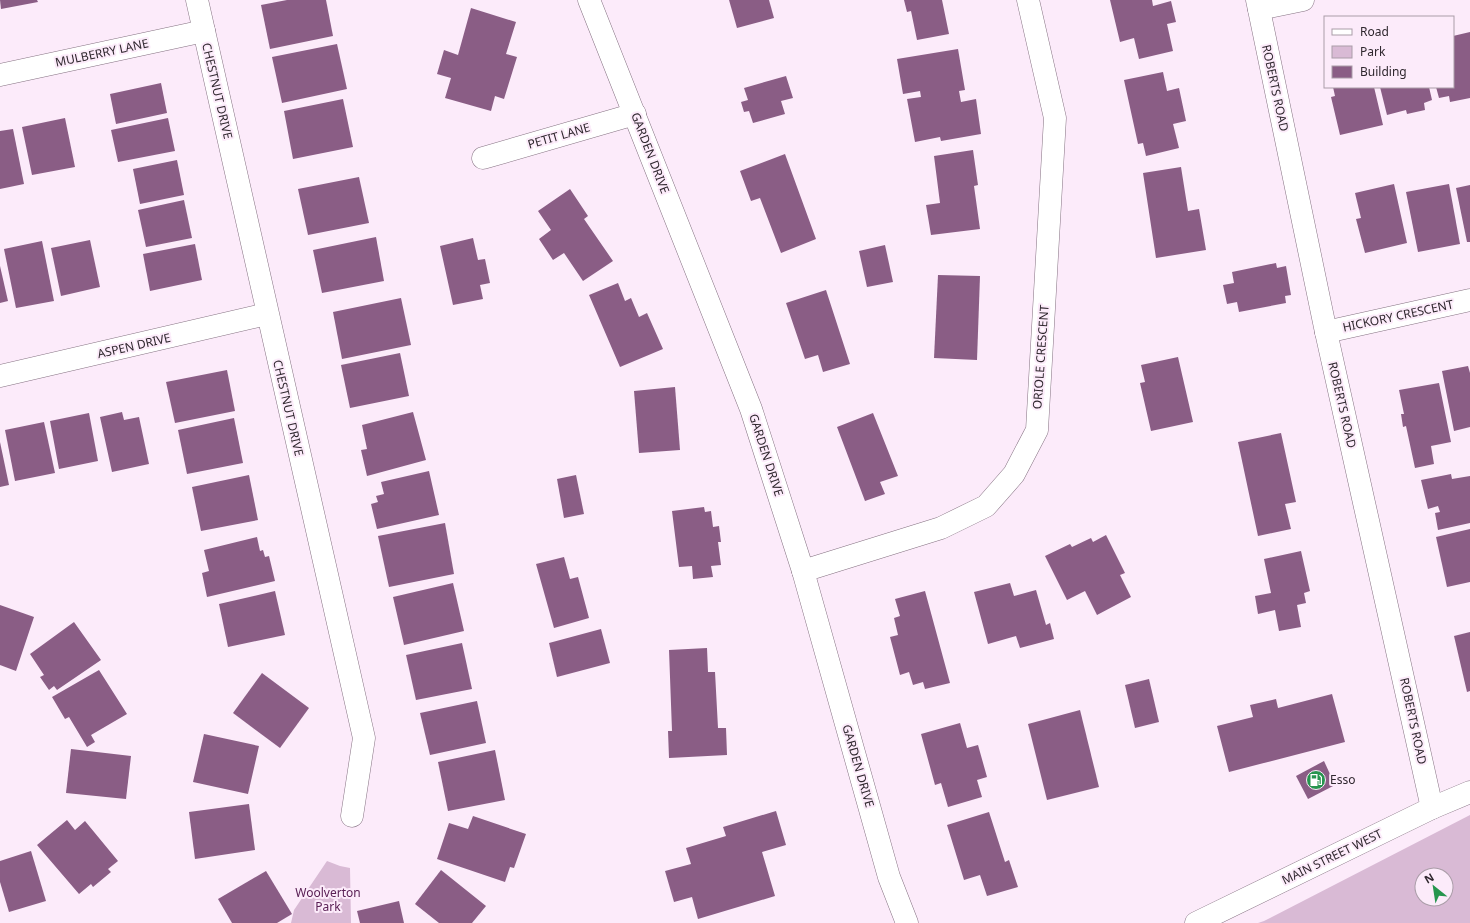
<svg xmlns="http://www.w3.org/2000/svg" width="1470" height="923" viewBox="0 0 1470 923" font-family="'Noto Sans',sans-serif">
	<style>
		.green { fill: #d9bad5; fill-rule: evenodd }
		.building { fill: #8a5d85 }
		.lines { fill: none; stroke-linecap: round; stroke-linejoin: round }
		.street-casing { stroke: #857282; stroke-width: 23 }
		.secondary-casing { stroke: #857282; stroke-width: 23 }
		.street { stroke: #fff; stroke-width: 22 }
		.secondary { stroke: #fff; stroke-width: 22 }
		.labels { text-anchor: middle; stroke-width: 4; stroke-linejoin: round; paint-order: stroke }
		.street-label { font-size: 12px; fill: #2f272e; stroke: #fcebfa }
		.poi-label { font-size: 12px; fill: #2f272e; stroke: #fcebfa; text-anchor: start }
		.park-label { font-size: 12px; fill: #5a2055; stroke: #fcebfa }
	</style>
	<rect width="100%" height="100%" fill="#fcebfa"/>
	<g class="green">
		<path d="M1470 815V923H1258L1264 921ZM1422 875H1446V899H1422Z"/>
		<polygon points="327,861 340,866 350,868 351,923 291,923 294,910"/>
	</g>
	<g class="building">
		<polygon points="0,0 37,0 38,2 1,9"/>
		<polygon points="287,0 326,0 333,36 270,49 261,5"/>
		<polygon points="729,0 769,0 774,18 737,28"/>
		<polygon points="904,0 942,0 949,34 917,40 911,11 907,12"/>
		<polygon points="1110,0 1152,0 1153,6 1171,1 1176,22 1167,24 1173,51 1139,59 1134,38 1120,42"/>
		<polygon points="471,8 516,22 506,54 517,57 504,99 495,96 491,111 445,98 451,78 437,74 444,50 458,55"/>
		<polygon points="1470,32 1470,98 1450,102 1449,96 1439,98 1436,87 1453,87 1453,36"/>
		<polygon points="337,44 347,89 282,103 272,57"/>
		<polygon points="958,49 965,90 959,91 961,102 976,99 981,134 941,141 940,137 915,142 907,99 921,97 920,91 903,94 897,59"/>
		<polygon points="1163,72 1167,91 1179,88 1186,121 1173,124 1179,148 1146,156 1143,143 1138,144 1124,80"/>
		<polygon points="786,76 793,98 781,101 785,114 753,123 749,111 744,112 741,102 748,100 744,88"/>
		<polygon points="161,83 167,113 116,124 110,94"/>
		<polygon points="1333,87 1374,87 1383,125 1340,135 1331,97 1335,96"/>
		<polygon points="1380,87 1429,87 1432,100 1424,103 1425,110 1407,114 1406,110 1387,115"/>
		<polygon points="343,99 353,147 293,159 284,111"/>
		<polygon points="65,118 75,167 32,175 22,127"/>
		<polygon points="168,118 175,151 118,162 111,130"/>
		<polygon points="13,129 24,184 0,189 0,131"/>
		<polygon points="973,150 978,185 974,186 980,229 931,235 926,205 940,203 934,156"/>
		<polygon points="785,154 816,239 781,253 760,198 751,201 740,171"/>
		<polygon points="177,160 184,195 140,204 133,169"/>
		<polygon points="1181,167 1188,211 1199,209 1206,250 1156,258 1143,173"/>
		<polygon points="359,177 369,223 308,235 298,189"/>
		<polygon points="1394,184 1407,243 1365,253 1356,219 1361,218 1355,193"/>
		<polygon points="1449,184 1460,244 1418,252 1406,192"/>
		<polygon points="1470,185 1470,242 1467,242 1456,188"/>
		<polygon points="570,189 588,216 584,219 613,261 583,281 564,253 553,260 539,239 551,230 538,211"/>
		<polygon points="184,200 192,238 146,247 138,210"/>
		<polygon points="376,237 384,281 322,293 313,250"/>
		<polygon points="473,238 478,260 485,259 490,283 480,285 483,299 453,305 440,246"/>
		<polygon points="90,240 100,287 61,296 51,248"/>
		<polygon points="42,241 54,301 16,308 4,249"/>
		<polygon points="195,244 202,280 150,291 143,254"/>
		<polygon points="885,245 893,282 867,287 859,251"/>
		<polygon points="1276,263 1277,268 1286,266 1291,295 1285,296 1286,303 1239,312 1237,302 1227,304 1223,285 1234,283 1232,272"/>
		<polygon points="0,266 8,301 0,303"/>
		<polygon points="938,275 980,276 977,360 934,358"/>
		<polygon points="618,283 625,301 631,298 639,317 647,313 663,349 620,367 589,295"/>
		<polygon points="826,290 850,364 823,372 818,355 805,359 786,303"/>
		<polygon points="401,298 411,345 342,359 333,312"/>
		<polygon points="400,353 409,396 350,408 341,365"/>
		<polygon points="1178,357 1193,422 1151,431 1140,383 1145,382 1141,365"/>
		<polygon points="1468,366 1470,373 1470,427 1454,431 1442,371"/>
		<polygon points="227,370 235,411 175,423 166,382"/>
		<polygon points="1439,383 1451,442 1431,446 1434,464 1415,468 1406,426 1403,427 1401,414 1404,414 1399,390"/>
		<polygon points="675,387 680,450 639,453 634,391"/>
		<polygon points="122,412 124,420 139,417 149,464 112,472 100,417"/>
		<polygon points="413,412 426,460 367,476 361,450 367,449 362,425"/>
		<polygon points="89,413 98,461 59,469 50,421"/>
		<polygon points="873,413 898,476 880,482 885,494 865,501 837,427"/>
		<polygon points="234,418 243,463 187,474 178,430"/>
		<polygon points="44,422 55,473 15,481 5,430"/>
		<polygon points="1281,433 1296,502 1285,504 1291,529 1258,536 1238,442"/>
		<polygon points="0,442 9,485 0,487"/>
		<polygon points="429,471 439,515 377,529 371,504 378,502 376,496 384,494 381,482"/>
		<polygon points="1451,474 1452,479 1470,476 1470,523 1438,530 1435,513 1440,512 1438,506 1428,509 1421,480"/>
		<polygon points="249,475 258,520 201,531 192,487"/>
		<polygon points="576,475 584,514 564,518 557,479"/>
		<polygon points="704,507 705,512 711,511 713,527 719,526 721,542 718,542 721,565 711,566 713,577 693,579 692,566 679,567 672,511"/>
		<polygon points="445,523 454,574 389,587 378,536"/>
		<polygon points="1470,529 1470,582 1447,587 1436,537"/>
		<polygon points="1106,535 1125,573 1120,575 1131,597 1097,615 1085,591 1067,600 1045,556 1070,544 1072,547 1091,538 1093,542"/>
		<polygon points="257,537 260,551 263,550 265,557 269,556 275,581 207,597 202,573 209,571 204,550"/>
		<polygon points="1301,551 1310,591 1304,593 1306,603 1297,605 1301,627 1279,631 1275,610 1258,614 1255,596 1271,593 1264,559"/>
		<polygon points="564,557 570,579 578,577 589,618 554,628 536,564"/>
		<polygon points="453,583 464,631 404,645 393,597"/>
		<polygon points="1010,583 1014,596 1036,590 1046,625 1050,623 1054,639 1020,648 1016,636 988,644 974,592"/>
		<polygon points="275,591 285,635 228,647 219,604"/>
		<polygon points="925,591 950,683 925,689 923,682 913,685 909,672 900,675 890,637 898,635 894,618 900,616 895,599"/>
		<polygon points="0,605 34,617 16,671 0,665"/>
		<polygon points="74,622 101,660 57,690 54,686 49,690 40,677 44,675 30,654"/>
		<polygon points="601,629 610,663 557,677 549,643"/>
		<polygon points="1470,632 1470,691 1467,692 1454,636"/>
		<polygon points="462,643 472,689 416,700 406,655"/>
		<polygon points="707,648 708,672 715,672 718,728 726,728 727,755 669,758 668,731 672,731 669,650"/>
		<polygon points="99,670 127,714 91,735 95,742 87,747 69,717 65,719 52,697"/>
		<polygon points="262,673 309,708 280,748 233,713"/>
		<polygon points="1149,679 1159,722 1135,728 1125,685"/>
		<polygon points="1332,694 1345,742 1229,772 1217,726 1253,717 1250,705 1276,699 1278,708"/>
		<polygon points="477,701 486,743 430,755 420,713"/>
		<polygon points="1080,710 1099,787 1047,800 1028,724"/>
		<polygon points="960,723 967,748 978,745 987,777 977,780 982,797 948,807 941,783 935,785 921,734"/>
		<polygon points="204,734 259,746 248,794 193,782"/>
		<polygon points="71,749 131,756 126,799 66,793"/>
		<polygon points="495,750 505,800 448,811 438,762"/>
		<polygon points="1324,761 1335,785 1308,799 1296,776"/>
		<polygon points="249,804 255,850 195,859 189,812"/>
		<polygon points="776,811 786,845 762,852 775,896 698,919 692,897 674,902 665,871 691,864 686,848 726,836 723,827"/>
		<polygon points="989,812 1005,862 1009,860 1018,887 987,896 980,875 964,880 947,825"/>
		<polygon points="473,816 526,834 514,868 510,867 505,882 437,859 449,823 468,829"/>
		<polygon points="67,820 75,830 85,821 118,861 108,869 111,872 93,887 91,884 79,894 37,845"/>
		<polygon points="31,851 46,901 9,912 0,882 0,861"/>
		<polygon points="441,870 486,906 472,923 439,923 415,904"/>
		<polygon points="266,871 292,914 277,923 232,923 218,899"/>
		<polygon points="399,901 404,923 360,923 357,911"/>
	</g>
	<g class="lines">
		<defs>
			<g id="street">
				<polyline points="197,0 364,738 352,816"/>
				<polyline points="589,0 751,409 803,571 889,877 907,923"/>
				<polyline points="1257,0 1326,332 1432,808"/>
				<polyline points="1259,9 1303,0"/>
				<polyline points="0,75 204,31"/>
				<polyline points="483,158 635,114"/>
				<polyline points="1326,332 1470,300"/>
				<polyline points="0,376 267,314"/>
				<polyline points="803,571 941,528 986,506 1014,474 1037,430 1055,118 1028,0"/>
			</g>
			<polyline id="secondary" points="1196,923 1432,808 1470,792"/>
		</defs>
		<use href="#street" class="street-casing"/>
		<use href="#secondary" class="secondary-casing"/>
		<use href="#street" class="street"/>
		<use href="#secondary" class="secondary"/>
	</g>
	<defs>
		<symbol id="fuel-disc" viewBox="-11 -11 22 22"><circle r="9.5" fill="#26954e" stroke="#fcebfa"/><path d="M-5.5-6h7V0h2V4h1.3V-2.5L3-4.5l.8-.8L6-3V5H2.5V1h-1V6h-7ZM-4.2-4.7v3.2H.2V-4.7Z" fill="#fff"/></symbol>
	</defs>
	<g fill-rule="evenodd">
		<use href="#fuel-disc" x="1305" y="769" width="22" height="22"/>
	</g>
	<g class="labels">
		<g class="street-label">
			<text transform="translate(102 53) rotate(-12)" y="4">MULBERRY LANE</text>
			<text transform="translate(1275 88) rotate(78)" y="4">ROBERTS ROAD</text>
			<text transform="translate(217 91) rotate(77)" y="4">CHESTNUT DRIVE</text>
			<text transform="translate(559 136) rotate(-16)" y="4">PETIT LANE</text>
			<text transform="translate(650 153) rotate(69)" y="4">GARDEN DRIVE</text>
			<text transform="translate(1398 316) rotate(-12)" y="4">HICKORY CRESCENT</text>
			<text transform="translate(134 346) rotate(-13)" y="4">ASPEN DRIVE</text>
			<text transform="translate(1041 357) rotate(-86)" y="4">ORIOLE CRESCENT</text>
			<text transform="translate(1342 405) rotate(77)" y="4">ROBERTS ROAD</text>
			<text transform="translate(288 408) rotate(77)" y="4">CHESTNUT DRIVE</text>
			<text transform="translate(766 455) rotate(72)" y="4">GARDEN DRIVE</text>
			<text transform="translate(1413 721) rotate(78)" y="4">ROBERTS ROAD</text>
			<text transform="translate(858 766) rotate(74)" y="4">GARDEN DRIVE</text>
			<text transform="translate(1332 857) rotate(-26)" y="4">MAIN STREET WEST</text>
		</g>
		<g class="poi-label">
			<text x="1330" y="784">Esso</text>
		</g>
		<g class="park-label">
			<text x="328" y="897">Woolverton<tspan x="328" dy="14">Park</tspan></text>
		</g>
	</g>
	<rect x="1324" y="16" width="130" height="72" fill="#fcebfa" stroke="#aa9da8"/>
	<rect x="1332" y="29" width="20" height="6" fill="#ffffff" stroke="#aa9da8"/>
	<text x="1360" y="36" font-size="12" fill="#2f272e">Road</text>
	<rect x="1332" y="46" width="20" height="12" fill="#d9bad5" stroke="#aa9da8"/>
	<text x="1360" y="56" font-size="12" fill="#2f272e">Park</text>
	<rect x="1332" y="66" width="20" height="12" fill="#8a5d85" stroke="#aa9da8"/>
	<text x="1360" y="76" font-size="12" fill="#2f272e">Building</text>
	<g transform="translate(1434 887) rotate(330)"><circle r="19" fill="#fcebfa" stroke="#aa9da8"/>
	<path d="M0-3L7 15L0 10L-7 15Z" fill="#26954e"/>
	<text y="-6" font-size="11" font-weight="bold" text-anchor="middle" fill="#2f272e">N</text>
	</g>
</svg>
